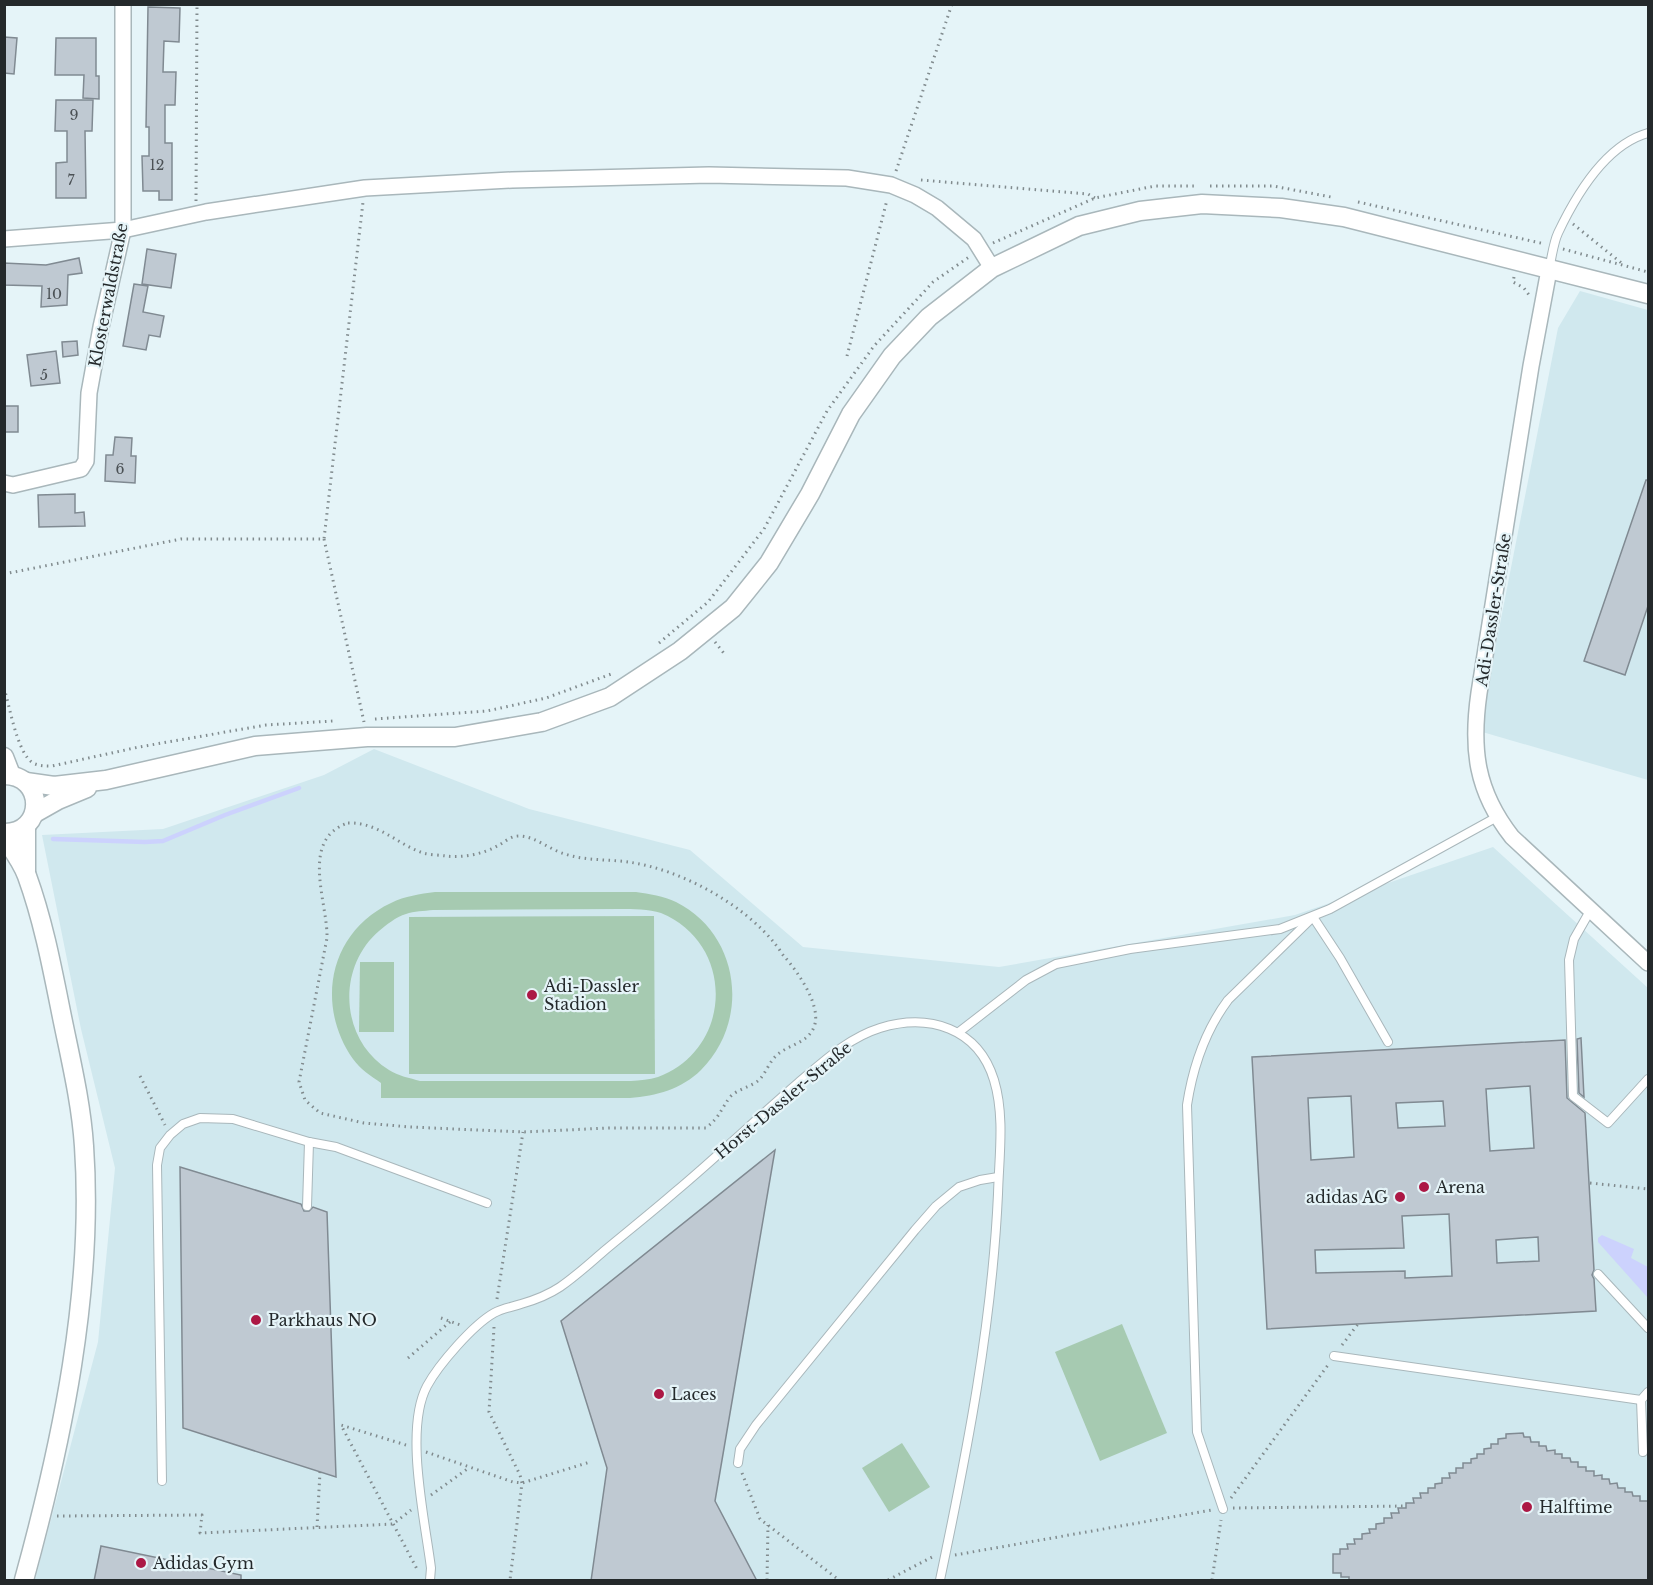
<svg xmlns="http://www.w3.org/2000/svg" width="1653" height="1585" viewBox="0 0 1653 1585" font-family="'Libre Baskerville',serif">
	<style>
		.built { fill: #d0e8ee }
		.green { fill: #a6cab1; fill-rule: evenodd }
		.water { fill: #ccd2fd }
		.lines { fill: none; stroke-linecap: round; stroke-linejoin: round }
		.stream { stroke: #ccd2fd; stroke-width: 4.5 }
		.building { fill: #bfc9d2; stroke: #808a92; stroke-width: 1.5; fill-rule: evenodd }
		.service-casing { stroke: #a9b7bb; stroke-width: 10 }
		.minor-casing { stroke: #a9b7bb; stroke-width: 18 }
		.tertiary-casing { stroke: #a9b7bb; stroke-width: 21 }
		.path { stroke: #818b8e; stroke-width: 3; stroke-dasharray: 1.5 4.5; stroke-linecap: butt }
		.service { stroke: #fff; stroke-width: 8 }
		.minor { stroke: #fff; stroke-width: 15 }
		.tertiary { stroke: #fff; stroke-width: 18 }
		.poi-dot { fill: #ac1845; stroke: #e5f4f8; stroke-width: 2 }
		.labels { text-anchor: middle; stroke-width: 4.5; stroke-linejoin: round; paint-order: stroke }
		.number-label { font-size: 14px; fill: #4b5155 }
		.street-label { font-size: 16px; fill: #24292b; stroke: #e5f4f8 }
		.poi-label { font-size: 16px; fill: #24292b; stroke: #e5f4f8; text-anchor: start }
	</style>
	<rect width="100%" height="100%" fill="#e5f4f8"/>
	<g class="built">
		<polygon points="1580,291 1648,310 1648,780 1479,731 1558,328"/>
		<polygon points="374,749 529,809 690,850 803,947 999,967 1295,915 1493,847 1648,988 1648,1580 35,1580 98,1342 115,1168 81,1029 42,835 163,829 324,775"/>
	</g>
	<g class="green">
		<path d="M435 892H636C649 894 664 896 676 902 740 934 751 1020 701 1070 682 1089 656 1096 630 1098H381V1083C371 1076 360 1069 353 1059 315 1005 329 932 391 903 405 896 420 894 435 892ZM620 909C633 909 649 909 661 913 736 944 733 1049 658 1077 649 1080 640 1080 631 1081H420C410 1078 398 1076 389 1070 340 1040 336 968 379 931 386 925 396 917 406 914 414 911 424 911 433 910Z"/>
		<polygon points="654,916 655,1074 409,1074 409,917"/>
		<polygon points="360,962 394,962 394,1032 359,1032"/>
		<polygon points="1122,1324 1167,1433 1100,1461 1055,1352"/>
		<polygon points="902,1443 930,1487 889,1512 862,1468"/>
	</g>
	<polygon class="water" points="1602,1235 1634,1249 1631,1258 1648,1267 1648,1298 1598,1242 1598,1238"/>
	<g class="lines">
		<polyline class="stream" points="53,839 145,842 163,841 225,815 299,788"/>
	</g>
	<g class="building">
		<polygon points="148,7 180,8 179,42 164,41 163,72 176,72 175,105 165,105 165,143 172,143 172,200 159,200 159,191 143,191 142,156 149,156 149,127 146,127"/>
		<polygon points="4,37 17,38 14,74 4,73"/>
		<polygon points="56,38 96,38 96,76 99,76 99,99 83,98 84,75 55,75"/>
		<polygon points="56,100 93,100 92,131 85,131 86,198 56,198 56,163 67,162 67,131 55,131"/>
		<polygon points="147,249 176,254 171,288 142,284"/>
		<polygon points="79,258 82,273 68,275 67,305 41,307 42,286 4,285 4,263 46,265"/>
		<polygon points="134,284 148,286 143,312 164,316 160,337 149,335 146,350 123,346"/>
		<polygon points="77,341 78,355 63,357 62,342"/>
		<polygon points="56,351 60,383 31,386 27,355"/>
		<rect x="4" y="406" width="14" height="26"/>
		<polygon points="115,437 132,438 131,456 136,456 135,483 105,481 106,455 113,455"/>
		<polygon points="1646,480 1648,480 1648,606 1625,675 1584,661"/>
		<polygon points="75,494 75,513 84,512 85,526 39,527 38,495"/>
		<polygon points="1581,1038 1584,1097 1579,1093 1577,1039"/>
		<path d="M1565 1040 1567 1098 1585 1113 1594 1270 1592 1275 1594 1279 1596 1311 1267 1329 1252 1057ZM1530 1086 1534 1148 1490 1151 1486 1089ZM1351 1096 1354 1157 1311 1160 1308 1098ZM1443 1101 1445 1126 1398 1128 1396 1103ZM1449 1214 1452 1276 1405 1278V1271L1316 1273 1315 1250 1404 1248 1402 1216ZM1538 1237 1539 1261 1497 1263 1496 1240Z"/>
		<polygon points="775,1150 715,1501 757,1581 591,1581 607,1468 561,1321"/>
		<polygon points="180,1167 301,1204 304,1211 309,1211 313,1207 327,1212 336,1477 183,1428"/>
		<polygon points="1523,1433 1524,1437 1530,1437 1531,1442 1539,1442 1539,1446 1546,1446 1547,1451 1555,1450 1555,1454 1562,1454 1562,1458 1570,1458 1571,1462 1578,1462 1578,1467 1586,1467 1586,1471 1594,1471 1594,1476 1602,1475 1602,1479 1609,1479 1610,1484 1617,1483 1618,1488 1625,1488 1625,1492 1632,1492 1633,1496 1640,1496 1640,1501 1648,1501 1648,1581 1349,1581 1349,1577 1341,1577 1341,1573 1333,1573 1333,1554 1340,1554 1340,1549 1348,1549 1347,1544 1355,1544 1354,1539 1362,1539 1362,1534 1370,1533 1369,1529 1376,1529 1376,1524 1384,1523 1384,1518 1392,1518 1391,1513 1399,1513 1398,1508 1406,1508 1406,1503 1414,1503 1413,1498 1421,1498 1420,1493 1428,1493 1428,1488 1435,1488 1435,1484 1442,1483 1442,1478 1450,1478 1449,1473 1456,1473 1456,1468 1463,1468 1463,1463 1471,1463 1471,1459 1477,1458 1477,1454 1484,1454 1484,1449 1491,1448 1491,1444 1498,1444 1498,1439 1506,1438 1506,1434"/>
		<polygon points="101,1546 241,1575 241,1581 94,1581"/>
	</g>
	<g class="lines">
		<defs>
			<g id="service">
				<path d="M1549 269C1552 257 1553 244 1558 233 1576 195 1605 145 1648 133"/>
				<polyline points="1590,911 1574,939 1569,960 1573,1096 1608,1123 1648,1079"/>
				<polyline points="959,1032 1026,980 1056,964 1130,949 1280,929 1330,909 1497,817"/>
				<polyline points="307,1206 309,1142"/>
				<polyline points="1598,1274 1648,1328"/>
				<polyline points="1334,1356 1641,1400 1648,1392"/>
				<polyline points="1641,1400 1643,1452"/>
				<polyline points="738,1463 740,1449 756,1425 915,1230 936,1206 959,1187 980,1180 998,1177"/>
				<polyline points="162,1481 157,1165 160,1148 170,1135 183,1124 200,1118 233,1119 309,1142 336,1147 487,1203"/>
				<path d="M1223 1509 1197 1432 1187 1105C1193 1066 1205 1031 1228 1000L1313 917 1340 958 1388 1042"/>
				<path d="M430 1580 431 1568C425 1520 404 1429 427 1386 439 1364 473 1325 494 1313 503 1308 512 1307 521 1304 535 1300 548 1295 560 1287 576 1276 590 1263 604 1251 628 1231 652 1212 675 1192 717 1157 756 1119 798 1083 823 1062 848 1038 880 1028 929 1013 978 1028 994 1080 1005 1116 999 1157 998 1194 992 1325 967 1452 940 1580"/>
			</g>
			<g id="minor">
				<polyline points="4,239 123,230 206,212 365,188 512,180 709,175 847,178 891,185 915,195 937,208 974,239 992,268"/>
				<path d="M1549 270 1531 366 1479 693C1471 749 1476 791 1512 837L1648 963"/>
				<polyline points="4,483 13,485 81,469 86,461 89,393 101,327 123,230 123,4"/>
			</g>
			<g id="tertiary">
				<polyline points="4,757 11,775"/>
				<path d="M4 775C46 775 45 834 4 833"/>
				<polyline points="26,782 54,786 106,780 255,746 367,737 455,737 542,722 610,697 680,651 733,608 769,563 810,494 851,414 892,356 929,317 992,268 1079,226 1140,211 1202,204 1281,208 1344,217 1648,294"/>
				<polyline points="35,813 58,800 87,788"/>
				<polyline points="26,826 26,872"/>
				<path d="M4 837C12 849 22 862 27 876 43 920 52 967 61 1012 70 1057 81 1101 84 1146 94 1290 62 1442 24 1580"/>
			</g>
		</defs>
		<use href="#service" class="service-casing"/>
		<use href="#minor" class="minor-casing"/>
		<use href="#tertiary" class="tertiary-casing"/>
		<g class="path">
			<polyline points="896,171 952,4"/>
			<polyline points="921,180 1088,194 1095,198"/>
			<polyline points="1210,186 1273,186 1331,197"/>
			<polyline points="196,201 197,4"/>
			<polyline points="1358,202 1545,244"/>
			<polyline points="1573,224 1624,265"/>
			<polyline points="993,243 1095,198 1155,186 1197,186"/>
			<polyline points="1563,249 1648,272"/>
			<polyline points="1514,277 1513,282 1524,288 1529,295"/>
			<polyline points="847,356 887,200"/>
			<polyline points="324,539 364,722"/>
			<polyline points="4,574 181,539 324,539 363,202"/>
			<polyline points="715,642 726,656"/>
			<polyline points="659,643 708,602 764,529 827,411 874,346 933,282 969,257"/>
			<path d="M4 688C10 707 17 753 33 763 39 766 45 766 52 766L139 747 266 725 333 721"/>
			<polyline points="375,719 487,711 546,698 614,673"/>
			<path d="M348 823C378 822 397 844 423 853 430 855 439 855 446 856 463 858 484 854 499 845 505 842 510 836 519 836 535 836 550 850 565 854 586 861 607 859 628 862 680 869 744 904 776 945 779 948 781 953 784 956 797 971 820 1003 815 1024 810 1043 789 1044 777 1055 769 1062 766 1073 759 1080 751 1087 738 1089 731 1096 721 1108 721 1116 706 1128H609L523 1132 410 1127 364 1123 320 1113 305 1100 299 1082 327 938C328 903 299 839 348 823Z"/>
			<polyline points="140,1076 165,1125"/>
			<polyline points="1590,1183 1648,1189"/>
			<polyline points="497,1299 523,1132"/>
			<polyline points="441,1318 463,1326"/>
			<polyline points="494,1327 489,1412 520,1475 522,1483 510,1580"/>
			<polyline points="1342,1345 1358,1324"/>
			<polyline points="408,1358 451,1321"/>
			<polyline points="406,1445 341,1425 418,1571"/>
			<polyline points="426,1452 513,1482 522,1483 590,1462"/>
			<polyline points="742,1473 760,1519 839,1580"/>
			<polyline points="431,1495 470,1467"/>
			<polyline points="1231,1498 1328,1365"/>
			<polyline points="1233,1508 1406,1506"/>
			<polyline points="57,1516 202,1515 200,1533 393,1524 411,1510"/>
			<polyline points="317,1527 320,1472"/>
			<polyline points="955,1555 1212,1510"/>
			<polyline points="767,1580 768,1525"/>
			<polyline points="888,1580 934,1556"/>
			<polyline points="1212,1580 1221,1520"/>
		</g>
		<use href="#service" class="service"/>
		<use href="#minor" class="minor"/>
		<use href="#tertiary" class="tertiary"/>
	</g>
	<g class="poi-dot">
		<circle cx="532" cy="995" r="6"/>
		<circle cx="1424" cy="1187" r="6"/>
		<circle cx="1400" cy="1197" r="6"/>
		<circle cx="256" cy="1320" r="6"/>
		<circle cx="659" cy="1394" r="6"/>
		<circle cx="1527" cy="1507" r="6"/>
		<circle cx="141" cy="1563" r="6"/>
	</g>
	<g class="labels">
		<g class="number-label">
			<text x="74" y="120">9</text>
			<text x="157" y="170">12</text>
			<text x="71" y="185">7</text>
			<text x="54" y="299">10</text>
			<text x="44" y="380">5</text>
			<text x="120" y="474">6</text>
		</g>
		<g class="street-label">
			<text transform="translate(108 295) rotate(-79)" y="6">Klosterwaldstraße</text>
			<text transform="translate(1493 610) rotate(-81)" y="6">Adi-Dassler-Straße</text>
			<text transform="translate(783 1100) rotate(-40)" y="6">Horst-Dassler-Straße</text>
		</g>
		<g class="poi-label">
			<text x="544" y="992">Adi-Dassler<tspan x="544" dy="18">Stadion</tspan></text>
			<text x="1436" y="1193">Arena</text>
			<text x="1388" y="1203" text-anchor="end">adidas AG</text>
			<text x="268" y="1326">Parkhaus NO</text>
			<text x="671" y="1400">Laces</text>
			<text x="1539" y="1513">Halftime</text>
			<text x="153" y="1569">Adidas Gym</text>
		</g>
	</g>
	<rect width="1653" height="1585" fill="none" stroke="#24292b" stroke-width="12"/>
</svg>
